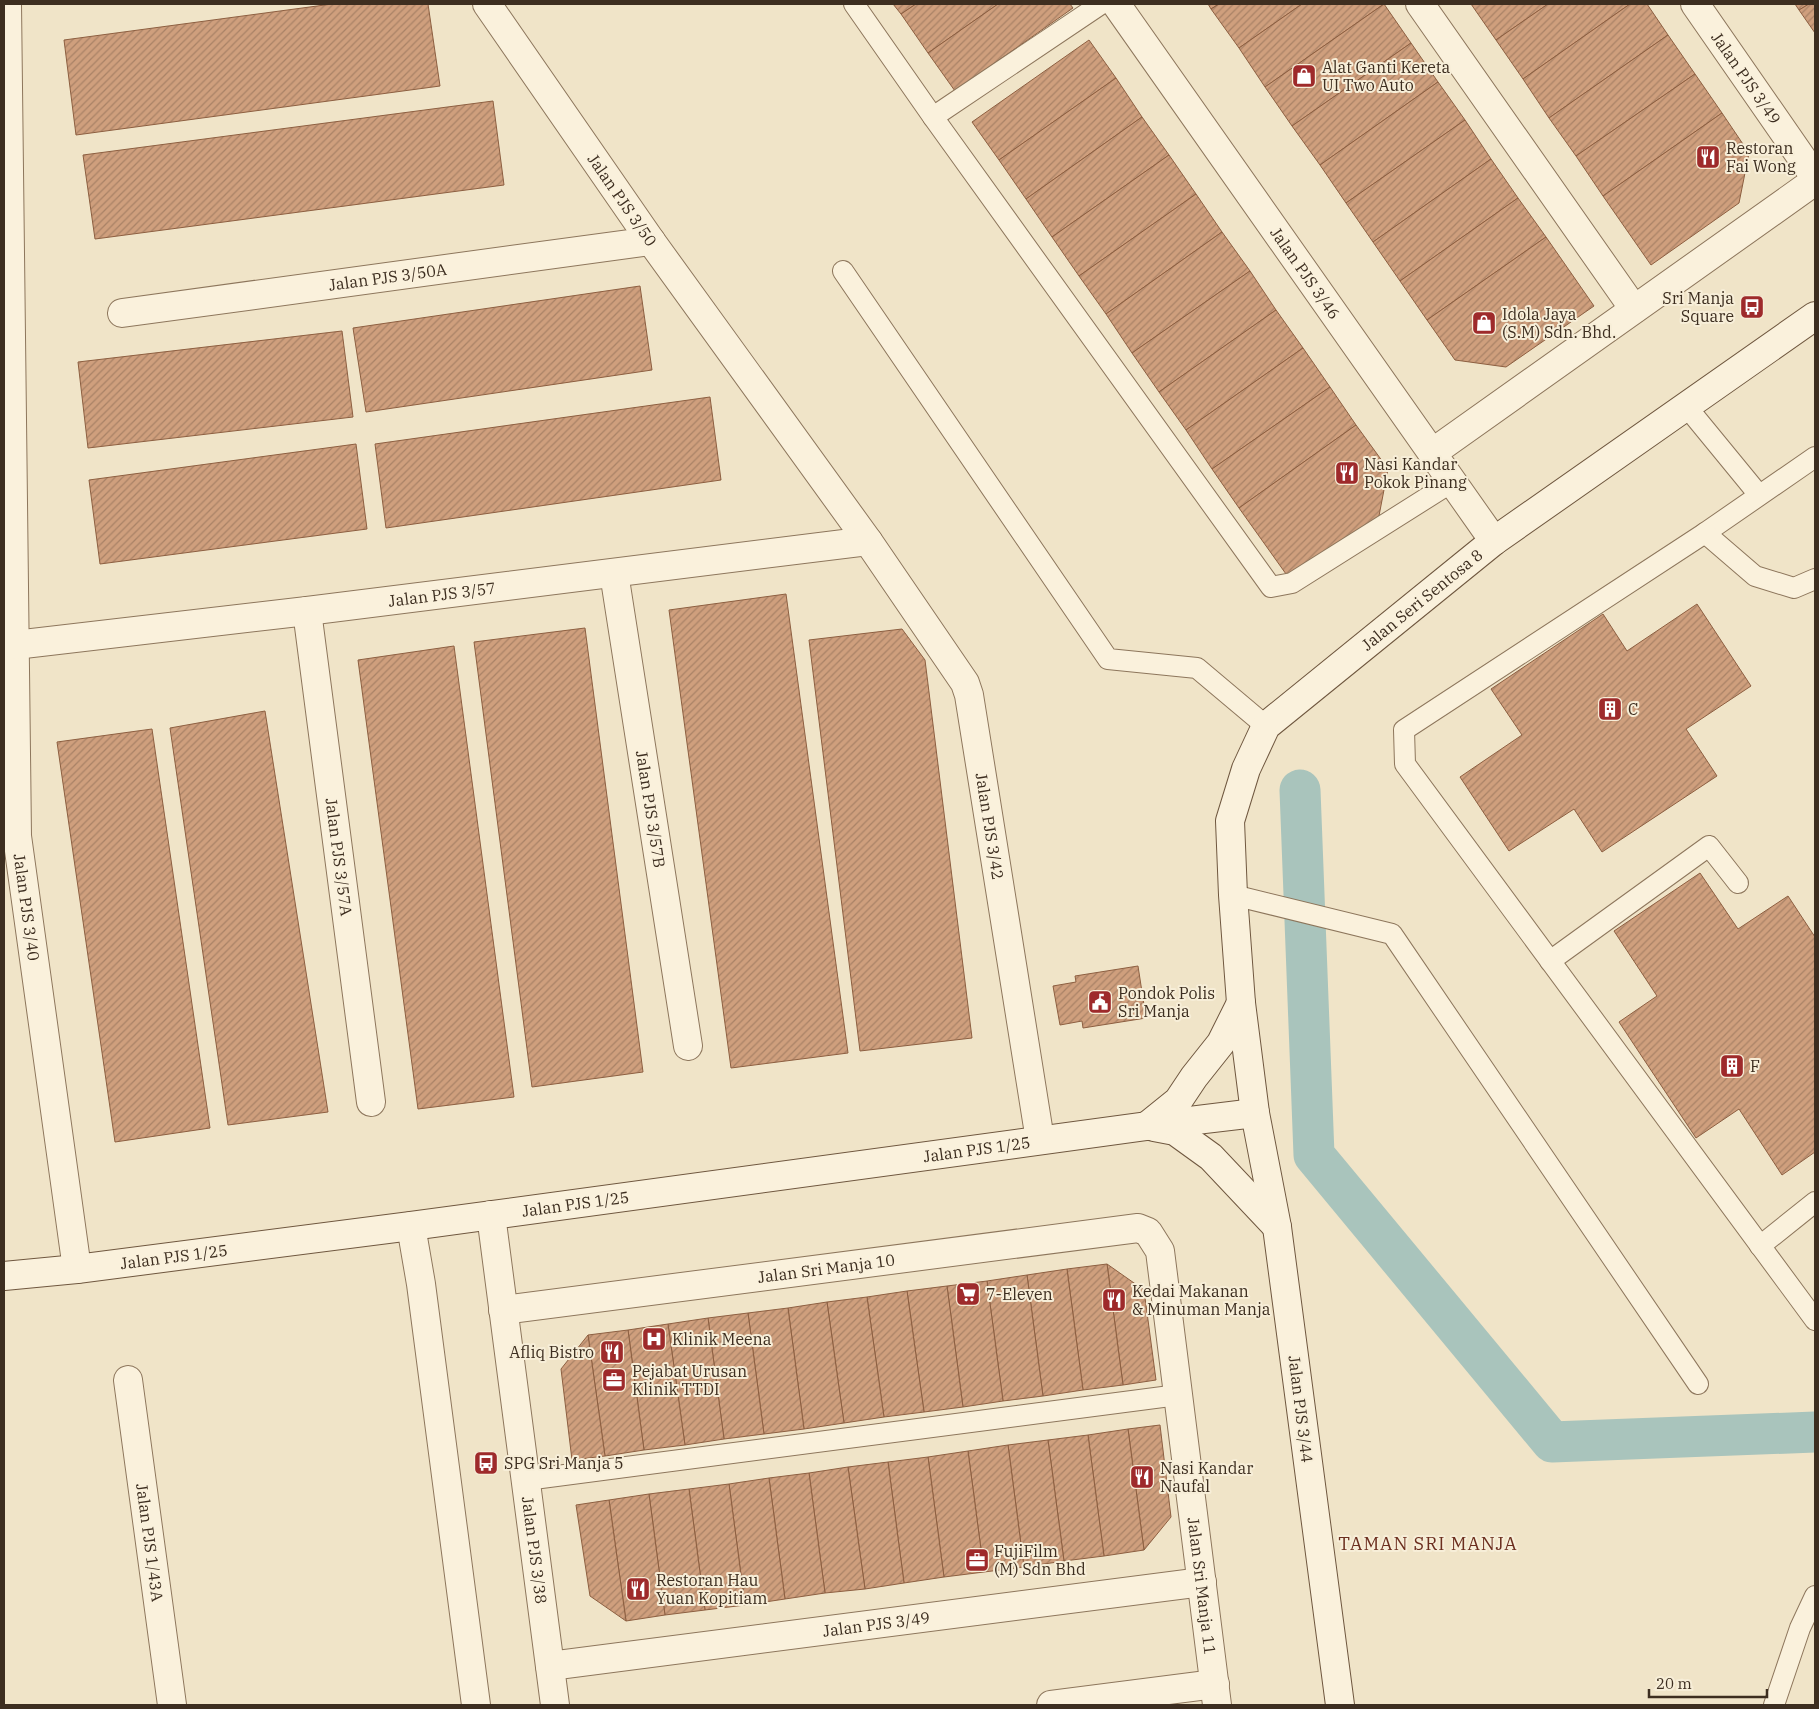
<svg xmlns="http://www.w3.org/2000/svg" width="1819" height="1709" viewBox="0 0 1819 1709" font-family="'IBM Plex Serif',serif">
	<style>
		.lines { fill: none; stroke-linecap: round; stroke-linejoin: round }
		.canal { stroke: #a9c4bc; stroke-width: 41 }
		.building { fill: url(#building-hatch); stroke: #8d5f41 }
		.service-casing { stroke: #8d765c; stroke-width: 22 }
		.pedestrian-casing { stroke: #8d765c; stroke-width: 30 }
		.minor-casing { stroke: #8d765c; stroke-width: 30 }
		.secondary-casing { stroke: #6f573f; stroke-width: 30 }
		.service { stroke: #faf1dc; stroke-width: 20 }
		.pedestrian { stroke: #faf1dc; stroke-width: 28 }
		.minor { stroke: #faf1dc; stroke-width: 28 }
		.secondary { stroke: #faf1dc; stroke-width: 28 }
		.labels { text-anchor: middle; stroke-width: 4; stroke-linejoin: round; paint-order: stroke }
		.poi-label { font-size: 16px; fill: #3d2e20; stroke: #f7eed8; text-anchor: start }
		.street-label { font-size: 16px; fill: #3d2e20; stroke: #f7eed8 }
		.neighbourhood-label { font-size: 18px; letter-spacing: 1px; fill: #6b2e1e; stroke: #f7eed8 }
	</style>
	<defs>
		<pattern id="building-hatch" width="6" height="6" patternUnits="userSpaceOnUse" patternTransform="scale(1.25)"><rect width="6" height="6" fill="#cf9f7d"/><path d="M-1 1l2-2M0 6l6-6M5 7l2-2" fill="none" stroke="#a98266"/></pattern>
	</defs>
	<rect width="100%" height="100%" fill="#f0e4c8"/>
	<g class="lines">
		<polyline class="canal" points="1300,790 1314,1155 1552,1442 1815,1432"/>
	</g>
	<g class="building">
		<polygon points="332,4 428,4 440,86 76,135 64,40"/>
		<polygon points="893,4 916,4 901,14"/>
		<polygon points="916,4 998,4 928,53 901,14"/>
		<polygon points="998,4 1070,4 1073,8 955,91 928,53"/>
		<polygon points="1208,4 1219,4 1211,9"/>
		<polygon points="1219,4 1302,4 1239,48 1211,9"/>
		<polygon points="1302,4 1384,4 1265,87 1239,48"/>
		<polygon points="1384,4 1411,43 1292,126 1265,87"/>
		<polygon points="1471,4 1548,4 1496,40"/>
		<polygon points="1548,4 1630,4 1523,79 1496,40"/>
		<polygon points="1630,4 1647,4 1668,35 1549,118 1523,79"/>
		<polygon points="1795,4 1809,4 1799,10"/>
		<polygon points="1809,4 1815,4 1815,33 1799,10"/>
		<polygon points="1668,35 1695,74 1576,156 1549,118"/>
		<polygon points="1089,40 1116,78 999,160 972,122"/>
		<polygon points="1411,43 1438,82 1320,165 1292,126"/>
		<polygon points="1695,74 1722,113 1603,196 1576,156"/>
		<polygon points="1116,78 1142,117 1026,199 999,160"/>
		<polygon points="1438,82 1465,120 1346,203 1320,165"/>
		<polygon points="493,101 504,185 95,239 83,155"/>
		<polygon points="1722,113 1749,153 1739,203 1651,265 1603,196"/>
		<polygon points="1142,117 1169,155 1052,237 1026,199"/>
		<polygon points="1465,120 1491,159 1373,242 1346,203"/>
		<polygon points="1169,155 1196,194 1079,276 1052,237"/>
		<polygon points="1491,159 1518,198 1400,281 1373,242"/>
		<polygon points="1196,194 1222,232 1106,314 1079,276"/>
		<polygon points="1518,198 1546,237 1427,320 1400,281"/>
		<polygon points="1222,232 1250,271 1132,353 1106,314"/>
		<polygon points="1546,237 1594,306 1506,367 1455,360 1427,320"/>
		<polygon points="1250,271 1276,310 1159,392 1132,353"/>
		<polygon points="640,286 652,370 366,412 353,328"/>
		<polygon points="1276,310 1303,348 1186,430 1159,392"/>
		<polygon points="342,331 353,417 88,448 78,362"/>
		<polygon points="1303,348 1330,387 1212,469 1186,430"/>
		<polygon points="1330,387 1356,425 1239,508 1212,469"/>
		<polygon points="710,397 721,480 386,528 375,444"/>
		<polygon points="1356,425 1388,469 1378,521 1291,581 1239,508"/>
		<polygon points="356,444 367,529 100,564 89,480"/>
		<polygon points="786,594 848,1053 731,1068 669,610"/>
		<polygon points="1697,604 1751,686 1686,729 1717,776 1602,852 1574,809 1509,851 1460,777 1522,735 1491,689 1603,614 1627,651"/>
		<polygon points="585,628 643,1072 532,1087 474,642"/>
		<polygon points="902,629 925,660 972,1038 860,1051 809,640"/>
		<polygon points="454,646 514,1097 418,1109 358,660"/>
		<polygon points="265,711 328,1112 228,1125 170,728"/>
		<polygon points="152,729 210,1128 115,1142 57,742"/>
		<polygon points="1700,873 1738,929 1788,896 1815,937 1815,1152 1782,1175 1739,1109 1696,1138 1619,1022 1657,996 1614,931"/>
		<polygon points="1138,966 1146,1018 1083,1028 1082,1021 1060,1025 1053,986 1076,982 1075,976"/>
		<polygon points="1107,1264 1144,1290 1156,1380 1123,1385"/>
		<polygon points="1107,1264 1123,1385 1083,1390 1067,1269"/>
		<polygon points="1067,1269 1083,1390 1043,1396 1027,1275"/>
		<polygon points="1027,1275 1043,1396 1003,1401 987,1281"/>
		<polygon points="987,1281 1003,1401 963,1407 947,1286"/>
		<polygon points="947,1286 963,1407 924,1412 907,1291"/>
		<polygon points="907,1291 924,1412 884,1417 867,1297"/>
		<polygon points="867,1297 884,1417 844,1423 827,1302"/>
		<polygon points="827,1302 844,1423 804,1429 788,1308"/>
		<polygon points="788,1308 804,1429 764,1434 748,1313"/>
		<polygon points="748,1313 764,1434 724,1439 708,1318"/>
		<polygon points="708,1318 724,1439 685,1445 668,1324"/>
		<polygon points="668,1324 685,1445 644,1450 628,1330"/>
		<polygon points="628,1330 644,1450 605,1456 588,1335"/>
		<polygon points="588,1335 605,1456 572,1460 561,1369"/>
		<polygon points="1160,1425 1171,1517 1144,1550 1128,1429"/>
		<polygon points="1128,1429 1144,1550 1104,1556 1088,1435"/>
		<polygon points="1088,1435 1104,1556 1064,1561 1048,1440"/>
		<polygon points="1048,1440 1064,1561 1024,1567 1008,1445"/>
		<polygon points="1008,1445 1024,1567 984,1572 968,1451"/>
		<polygon points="968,1451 984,1572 944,1577 928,1457"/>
		<polygon points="928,1457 944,1577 904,1583 888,1462"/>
		<polygon points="888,1462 904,1583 865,1589 848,1467"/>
		<polygon points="848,1467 865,1589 825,1593 809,1473"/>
		<polygon points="809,1473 825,1593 785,1599 769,1478"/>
		<polygon points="769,1478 785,1599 745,1605 729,1484"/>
		<polygon points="729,1484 745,1605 705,1610 689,1489"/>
		<polygon points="689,1489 705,1610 665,1615 649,1494"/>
		<polygon points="649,1494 665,1615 626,1621 609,1500"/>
		<polygon points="609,1500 626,1621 590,1596 576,1505"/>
	</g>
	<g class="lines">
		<defs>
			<g id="service">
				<polyline points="854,4 933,117 1271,587 1292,583 1452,482"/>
				<polyline points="933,117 1101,4"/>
				<polyline points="843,271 1108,659 1197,668 1266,726"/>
				<polyline points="1686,406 1759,495"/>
				<polyline points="1815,457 1705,533 1404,730 1405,764 1815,1320"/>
				<polyline points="1705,533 1755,576 1794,588 1815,579"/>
				<polyline points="1233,895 1392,934 1698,1384"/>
				<polyline points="1550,961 1709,846 1738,883"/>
				<polyline points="1760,1246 1815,1202"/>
				<polyline points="526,1480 1178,1395"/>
				<polyline points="1774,1705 1800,1628 1815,1596"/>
			</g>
			<polyline id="pedestrian" points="1420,4 1634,309"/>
			<g id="minor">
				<path id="s1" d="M7 4 17 836 77 1269"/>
				<path id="s2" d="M487 4 651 241 868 541 965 683 969 695 1040 1140"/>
				<path id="s3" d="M1116 4 1494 541"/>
				<path id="s4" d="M1695 4 1815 177"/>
				<path id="s5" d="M122 313 651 241"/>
				<polyline points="1432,453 1815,181"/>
				<path id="s6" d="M614 573 688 1046"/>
				<path id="s7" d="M307 611 371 1102"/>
				<path id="s8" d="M15 645 307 611 868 541"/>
				<path id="s9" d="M491 1215 555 1705"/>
				<polyline points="411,1226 421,1284 476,1705"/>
				<path id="s10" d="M503 1310 1138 1228 1148 1232 1160 1251 1217 1705"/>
				<path id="s11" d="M128 1380 172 1705"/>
				<path id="s12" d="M550 1666 1202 1582"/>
				<polyline points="1051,1705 1215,1684"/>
			</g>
			<g id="secondary">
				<polyline points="1147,1126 1178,1101 1194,1077 1221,1043 1241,1003"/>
				<polyline points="1154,1127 1175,1131 1211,1157 1277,1227"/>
				<path id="s13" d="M4 1276 77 1269 411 1226 1147 1126 1255 1113"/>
				<path id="s14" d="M1340 1705 1277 1227 1255 1113 1241 1003 1233 895 1230 821 1246 769 1266 726 1494 541 1815 316"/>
			</g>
		</defs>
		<use href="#service" class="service-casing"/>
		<use href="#pedestrian" class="pedestrian-casing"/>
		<use href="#minor" class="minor-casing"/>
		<use href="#secondary" class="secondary-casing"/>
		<use href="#service" class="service"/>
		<use href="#pedestrian" class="pedestrian"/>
		<use href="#minor" class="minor"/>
		<use href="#secondary" class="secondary"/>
	</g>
	<defs>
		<symbol id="shop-square" viewBox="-11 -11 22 22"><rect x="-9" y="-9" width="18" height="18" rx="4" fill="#9e2a2b" stroke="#f7eed8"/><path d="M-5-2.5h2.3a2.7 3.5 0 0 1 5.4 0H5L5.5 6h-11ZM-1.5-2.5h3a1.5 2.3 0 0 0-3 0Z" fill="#fff"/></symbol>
		<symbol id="restaurant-square" viewBox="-11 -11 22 22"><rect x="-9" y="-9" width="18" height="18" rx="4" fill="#9e2a2b" stroke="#f7eed8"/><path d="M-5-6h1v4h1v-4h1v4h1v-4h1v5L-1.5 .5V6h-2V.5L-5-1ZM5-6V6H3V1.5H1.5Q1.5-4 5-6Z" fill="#fff"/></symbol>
		<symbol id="bus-square" viewBox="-11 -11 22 22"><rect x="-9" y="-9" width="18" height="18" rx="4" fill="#9e2a2b" stroke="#f7eed8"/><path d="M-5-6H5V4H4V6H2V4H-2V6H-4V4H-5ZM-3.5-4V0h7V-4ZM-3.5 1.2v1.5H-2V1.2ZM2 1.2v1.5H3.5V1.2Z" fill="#fff"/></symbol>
		<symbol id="building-square" viewBox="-11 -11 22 22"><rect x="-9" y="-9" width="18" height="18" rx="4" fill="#9e2a2b" stroke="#f7eed8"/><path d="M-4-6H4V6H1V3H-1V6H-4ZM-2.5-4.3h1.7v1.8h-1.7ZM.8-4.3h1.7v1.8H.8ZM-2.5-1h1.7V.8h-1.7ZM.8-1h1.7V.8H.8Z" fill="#fff"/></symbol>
		<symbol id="civic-square" viewBox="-11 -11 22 22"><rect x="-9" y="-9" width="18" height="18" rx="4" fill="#9e2a2b" stroke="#f7eed8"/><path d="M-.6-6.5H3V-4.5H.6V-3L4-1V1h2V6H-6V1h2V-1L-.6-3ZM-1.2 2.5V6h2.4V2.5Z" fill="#fff"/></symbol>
		<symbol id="supermarket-square" viewBox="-11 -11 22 22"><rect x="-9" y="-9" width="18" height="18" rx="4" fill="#9e2a2b" stroke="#f7eed8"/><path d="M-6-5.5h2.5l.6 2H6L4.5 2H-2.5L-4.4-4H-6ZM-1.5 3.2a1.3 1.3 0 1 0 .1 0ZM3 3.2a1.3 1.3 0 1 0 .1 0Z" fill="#fff"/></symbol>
		<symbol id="hospital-square" viewBox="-11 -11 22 22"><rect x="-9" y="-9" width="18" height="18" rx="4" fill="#9e2a2b" stroke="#f7eed8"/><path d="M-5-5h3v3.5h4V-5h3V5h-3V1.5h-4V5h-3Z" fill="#fff"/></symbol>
		<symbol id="office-square" viewBox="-11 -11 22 22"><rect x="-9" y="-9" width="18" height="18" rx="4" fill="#9e2a2b" stroke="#f7eed8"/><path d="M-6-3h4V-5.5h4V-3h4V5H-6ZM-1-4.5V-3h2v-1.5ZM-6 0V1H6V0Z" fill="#fff"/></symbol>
	</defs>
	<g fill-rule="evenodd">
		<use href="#shop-square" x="1290" y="62" width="28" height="28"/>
		<use href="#restaurant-square" x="1694" y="143" width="28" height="28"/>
		<use href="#bus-square" x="1738" y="293" width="28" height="28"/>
		<use href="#shop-square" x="1470" y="309" width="28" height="28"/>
		<use href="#restaurant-square" x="1333" y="459" width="28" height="28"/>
		<use href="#building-square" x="1596" y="695" width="28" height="28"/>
		<use href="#civic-square" x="1086" y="988" width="28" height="28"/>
		<use href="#building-square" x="1718" y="1052" width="28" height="28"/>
		<use href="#supermarket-square" x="954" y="1280" width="28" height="28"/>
		<use href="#restaurant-square" x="1100" y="1286" width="28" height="28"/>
		<use href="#hospital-square" x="640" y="1325" width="28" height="28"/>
		<use href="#restaurant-square" x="598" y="1338" width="28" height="28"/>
		<use href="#office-square" x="600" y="1366" width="28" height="28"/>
		<use href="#bus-square" x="472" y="1449" width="28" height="28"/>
		<use href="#restaurant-square" x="1128" y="1463" width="28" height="28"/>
		<use href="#office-square" x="963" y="1546" width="28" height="28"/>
		<use href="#restaurant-square" x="624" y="1575" width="28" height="28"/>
	</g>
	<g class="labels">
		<g class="poi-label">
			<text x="1322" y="73">Alat Ganti Kereta<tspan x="1322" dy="18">UI Two Auto</tspan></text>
			<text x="1726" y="154">Restoran<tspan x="1726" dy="18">Fai Wong</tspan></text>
			<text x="1734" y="304" text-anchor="end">Sri Manja<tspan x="1734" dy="18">Square</tspan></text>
			<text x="1502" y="320">Idola Jaya<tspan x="1502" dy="18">(S.M) Sdn. Bhd.</tspan></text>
			<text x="1364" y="470">Nasi Kandar<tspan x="1364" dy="18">Pokok Pinang</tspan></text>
			<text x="1628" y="715">C</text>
			<text x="1118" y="999">Pondok Polis<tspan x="1118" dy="18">Sri Manja</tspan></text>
			<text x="1750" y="1072">F</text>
			<text x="1132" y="1297">Kedai Makanan<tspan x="1132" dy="18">&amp; Minuman Manja</tspan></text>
			<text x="986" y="1300">7-Eleven</text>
			<text x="672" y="1345">Klinik Meena</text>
			<text x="594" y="1358" text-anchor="end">Afliq Bistro</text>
			<text x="632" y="1377">Pejabat Urusan<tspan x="632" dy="18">Klinik TTDI</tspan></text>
			<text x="504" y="1469">SPG Sri Manja 5</text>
			<text x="1160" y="1474">Nasi Kandar<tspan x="1160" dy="18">Naufal</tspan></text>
			<text x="994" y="1557">FujiFilm<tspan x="994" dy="18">(M) Sdn Bhd</tspan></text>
			<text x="656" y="1586">Restoran Hau<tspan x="656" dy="18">Yuan Kopitiam</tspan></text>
		</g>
		<g class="street-label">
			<text dy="6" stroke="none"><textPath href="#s4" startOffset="90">Jalan PJS 3/49</textPath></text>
			<text dy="6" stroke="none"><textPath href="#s2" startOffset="238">Jalan PJS 3/50</textPath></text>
			<text dy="6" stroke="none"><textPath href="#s3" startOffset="329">Jalan PJS 3/46</textPath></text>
			<text dy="6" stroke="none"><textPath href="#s5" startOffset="268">Jalan PJS 3/50A</textPath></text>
			<text dy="6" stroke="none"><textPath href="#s8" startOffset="430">Jalan PJS 3/57</textPath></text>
			<text dy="6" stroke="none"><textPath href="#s14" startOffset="1194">Jalan Seri Sentosa 8</textPath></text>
			<text dy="6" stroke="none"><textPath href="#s6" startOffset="239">Jalan PJS 3/57B</textPath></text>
			<text dy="6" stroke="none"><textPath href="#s2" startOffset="976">Jalan PJS 3/42</textPath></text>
			<text dy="6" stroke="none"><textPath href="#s7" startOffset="248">Jalan PJS 3/57A</textPath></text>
			<text dy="6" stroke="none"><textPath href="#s1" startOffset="904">Jalan PJS 3/40</textPath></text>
			<text dy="6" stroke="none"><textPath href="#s13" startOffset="981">Jalan PJS 1/25</textPath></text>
			<text dy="6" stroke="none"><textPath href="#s13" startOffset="576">Jalan PJS 1/25</textPath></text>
			<text dy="6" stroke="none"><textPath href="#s13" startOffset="171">Jalan PJS 1/25</textPath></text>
			<text dy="6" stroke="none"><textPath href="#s10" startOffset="326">Jalan Sri Manja 10</textPath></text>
			<text transform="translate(1301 1409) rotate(83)" y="6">Jalan PJS 3/44</text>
			<text dy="6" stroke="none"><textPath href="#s11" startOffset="164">Jalan PJS 1/43A</textPath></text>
			<text dy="6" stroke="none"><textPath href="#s9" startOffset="338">Jalan PJS 3/38</textPath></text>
			<text dy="6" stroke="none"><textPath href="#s10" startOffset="1011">Jalan Sri Manja 11</textPath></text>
			<text dy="6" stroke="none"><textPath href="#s12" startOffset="329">Jalan PJS 3/49</textPath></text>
		</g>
		<g class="neighbourhood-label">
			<text x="1428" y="1550">TAMAN SRI MANJA</text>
		</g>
	</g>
	<rect width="1819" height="1709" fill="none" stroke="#3d2e20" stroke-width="10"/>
	<path d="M1649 1689v8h118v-8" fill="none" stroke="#3d2e20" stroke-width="2.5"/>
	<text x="1656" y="1689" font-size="15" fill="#3d2e20" stroke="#f7eed8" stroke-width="4" paint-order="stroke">20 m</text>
</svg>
